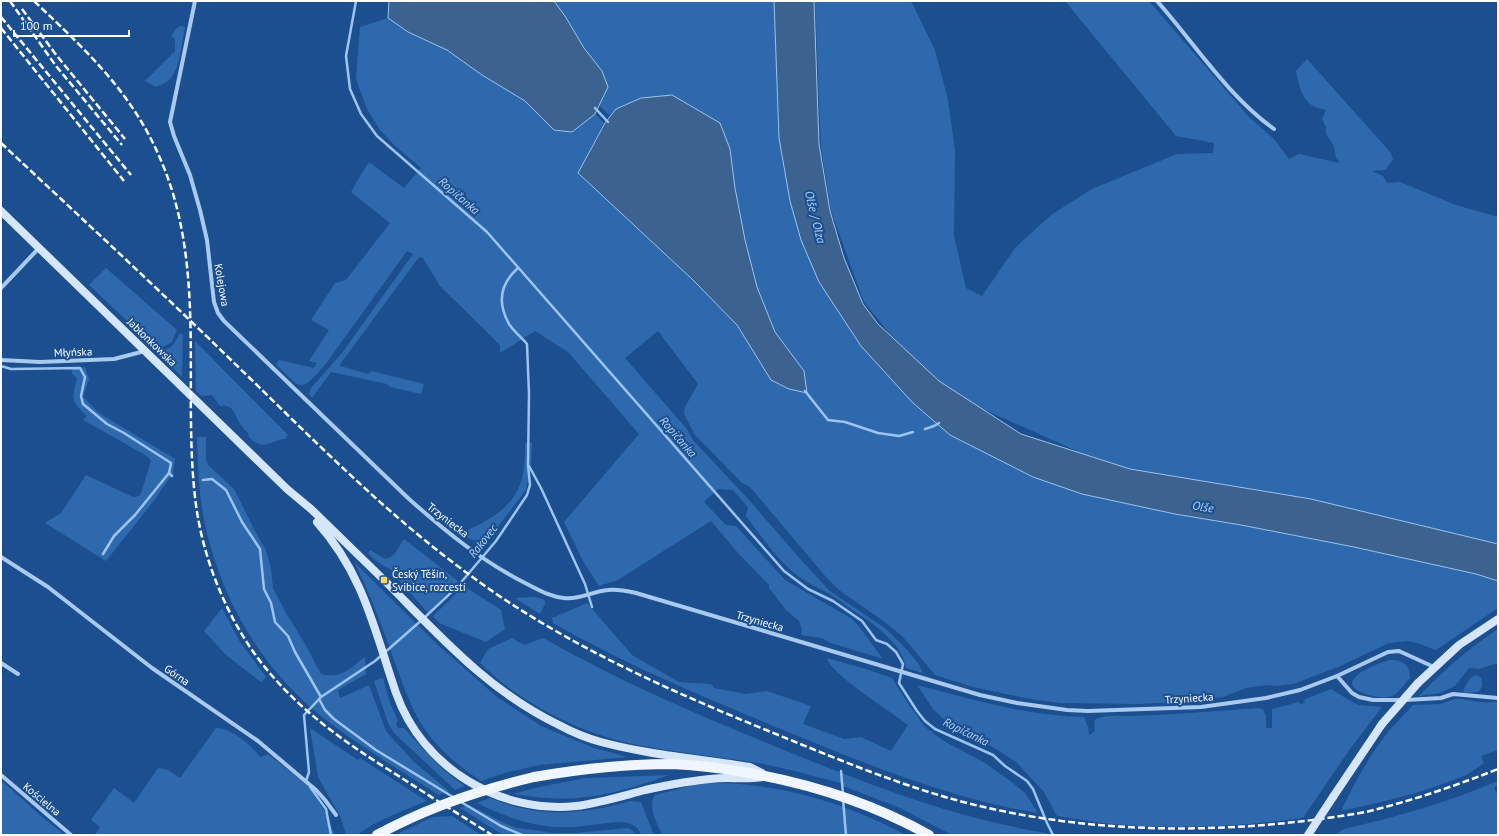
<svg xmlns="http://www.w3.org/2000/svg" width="1499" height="836" viewBox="0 0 1499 836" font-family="'PT Sans',sans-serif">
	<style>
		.green { fill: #2e69ad }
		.water { fill: #3c6290; stroke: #9cc4f0 }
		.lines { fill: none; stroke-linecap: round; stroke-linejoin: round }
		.stream { stroke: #9cc4f0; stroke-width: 2.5 }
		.minor { stroke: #a9c9ee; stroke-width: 4 }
		.secondary { stroke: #d6e6fa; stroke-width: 8 }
		.primary { stroke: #f0f6ff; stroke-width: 10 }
		.rail { stroke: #fff; stroke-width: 2.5; stroke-dasharray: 7 3; stroke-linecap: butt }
		.secondary-bridge { stroke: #d6e6fa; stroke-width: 8 }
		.primary-bridge { stroke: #f0f6ff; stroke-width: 10 }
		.poi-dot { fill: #ffd166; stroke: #1b4f8f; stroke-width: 1.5 }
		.labels { text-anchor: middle; stroke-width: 4; stroke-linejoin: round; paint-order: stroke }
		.street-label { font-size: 11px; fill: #fff; stroke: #1b4f8f }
		.poi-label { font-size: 11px; fill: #fff; stroke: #1b4f8f; text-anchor: start }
		.water-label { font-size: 12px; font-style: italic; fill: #b5d3f5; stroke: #1b4f8f }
	</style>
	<rect width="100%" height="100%" fill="#1b4f8f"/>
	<g class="green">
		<path d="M554 1H774L779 138 790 201 819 282 861 346 912 402 950 435 1033 477 1082 494 1175 514 1241 525 1354 547 1476 574 1498 581V608L1436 650 1417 643 1408 641 1389 643 1338 667 1293 684 1277 686 1268 685 1246 688 1223 697 1202 701 1138 704 1061 703 1035 700 973 687 935 675 903 637 886 623 839 590 826 577 750 487 742 483 695 435 684 414 685 407 698 384 658 331 625 358 686 428 693 440 748 499 802 561 830 591 886 629 908 651 918 663 923 673 906 668C902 641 869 621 848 607 842 602 835 597 828 593 816 587 804 581 794 573 775 557 761 536 746 516L748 507 733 490 718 489 704 502 726 525 736 526 785 580 852 619 858 625 883 659 831 643 822 638 801 635 802 630 799 621 786 610 769 588V585L738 553 711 521 618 580 599 586 583 561 564 522 639 434 568 352 535 331 500 353V345L440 286 423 258 419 257 341 363 340 366 365 373 368 374 371 371 424 384 421 394 390 387 387 384 331 372 312 398 309 394 311 388 342 353 413 254 407 251 325 365C300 393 302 391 276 364L279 360 314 368 317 363 309 361 329 330 311 320 335 283 346 280 390 223 351 192 360 176 369 162 404 188 421 168 395 146 380 130 367 109 356 79 360 27 388 18 408 32 447 50 482 75 525 101 543 120 572 132 595 114 604 123 578 173 693 280 737 325 771 380 804 371 775 332 757 287 745 240 735 188 730 149 616 109 610 116 599 105 608 87 565 16Z"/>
		<path d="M815 1H911L935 50 948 100 955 150 954 236 966 288 982 296 1015 248 1051 215 1092 189 1177 154 1213 153 1214 143 1176 136 1065 1H1149L1249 117 1275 140 1289 159 1299 154 1340 163 1336 158 1334 146 1326 134V127L1322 119 1326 110C1321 109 1314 107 1310 104 1301 97 1298 81 1296 71L1307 59 1391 153 1393 160 1385 170 1372 171 1383 176 1387 183 1400 182 1456 205 1498 217V544L1311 499 1130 469 1084 454 933 387 864 302 831 211 821 148Z"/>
		<path d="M180 26 185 27C182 40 180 70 170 79 166 83 161 85 156 87L145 81 175 51V39L171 36 176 29Z"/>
		<polygon points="106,268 177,330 172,342 158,350 89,285"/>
		<polygon points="180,333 183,335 182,377 158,353 171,347 175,342"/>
		<path d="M195 341 288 435 285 439C276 439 268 447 259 444 255 443 251 439 248 436L249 434C246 431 243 428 240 424 234 414 234 404 220 406L212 395 202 396 196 391Z"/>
		<path d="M72 367H85L89 379 83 397 99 413 175 459 173 473 153 502 106 561 45 523 61 513 86 475 133 497 139 496 141 493 151 461 147 456 83 420 87 416C70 400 72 399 77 378L72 374Z"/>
		<path d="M197 437H206V459L208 465 234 489 257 535 266 550 271 569 273 588 286 613 304 642 321 674C342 679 349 669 365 657L366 674 338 690 340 698 369 685 386 731 414 762 449 791 439 795C402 772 365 749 330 723 268 677 225 608 207 533 199 502 198 469 197 437Z"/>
		<path d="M525 443H532L531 463 526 490 488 540C476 543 471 540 462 533 490 519 516 508 523 474 525 464 525 453 525 443Z"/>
		<path d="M404 539 458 581 428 613 398 579C395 568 385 568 378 562 374 560 371 556 368 553L370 550 385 559C396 557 398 547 404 539Z"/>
		<path d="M354 562 439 646 497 697 541 726 594 748 628 757 540 765 508 772 481 781C458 766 437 748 422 725 410 706 403 684 395 663 383 629 371 595 354 562Z"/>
		<polygon points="464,586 501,610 505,629 486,642 439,623 433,616"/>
		<polygon points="534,597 543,599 545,601 545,604 540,614 515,598"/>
		<path d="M587 603 632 655 679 682 711 684 714 688 746 694 767 691 811 706 803 724 844 739 861 737 891 751 908 725C893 713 830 674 827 658L869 670 892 678 909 705 925 727 944 741 985 763 1013 783 1025 793 1038 813C951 799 869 765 788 732 708 699 628 666 553 623L552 618Z"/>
		<polygon points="222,608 240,642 266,677 261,682 226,655 204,631"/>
		<path d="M1498 629V663L1479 669 1469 668 1455 686 1440 693 1419 696C1443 671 1469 648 1498 629Z"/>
		<path d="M512 638 524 645 543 638C619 681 698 715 779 748 865 783 953 818 1046 833L1047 835H952L900 808 843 786 841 783C813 776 786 768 758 763 720 757 681 753 643 746 583 735 524 706 480 663L488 649Z"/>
		<path d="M1389 660C1402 659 1410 664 1410 678 1405 683 1398 694 1392 696 1382 700 1360 694 1353 687L1352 682C1358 670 1376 665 1389 660Z"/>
		<path d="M1475 675 1481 677C1483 683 1483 688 1478 692L1465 693 1463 691C1465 686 1470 677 1475 675Z"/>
		<path d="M383 678 389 700 398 721 396 723 398 728H404C423 749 441 771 465 786L455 790 394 733 388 723 374 681Z"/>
		<path d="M917 685C971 699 1027 716 1084 717L1088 727 1089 735 1095 731 1094 721C1101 714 1119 716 1129 716 1172 715 1215 711 1258 708L1263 709 1266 716V728H1272V709L1299 702 1300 704 1305 703 1304 700 1308 698 1331 689 1352 702 1359 705 1382 707 1350 749 1303 818C1237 827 1169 830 1102 823 1087 821 1072 818 1057 816L1044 792 1016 762 996 749 948 723 933 709Z"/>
		<path d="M1455 699C1465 698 1472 702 1482 702 1488 703 1492 701 1498 702V750L1481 756 1484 763C1478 767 1472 772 1466 775 1426 792 1383 802 1341 811 1354 784 1369 756 1388 732 1396 723 1405 714 1413 705L1441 704Z"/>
		<path d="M216 728C230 727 253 746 260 757L268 754 307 785 324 810 335 835H95L100 827 91 820 114 788 134 803 158 768 168 770 180 778Z"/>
		<polygon points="310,728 358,760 360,758 427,801 402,811 372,825 357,835 346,835 341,818 318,777"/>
		<path d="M669 775C641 785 608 796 577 798 556 800 535 797 513 794L539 787 586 778Z"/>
		<polygon points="1,780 41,816 65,835 1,835"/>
		<path d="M1498 781V786L1494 787 1497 794H1498V835H1335L1344 829C1397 817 1448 802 1498 781Z"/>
		<path d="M710 783C777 782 848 804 906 835H662C657 823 647 807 655 795L694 785Z"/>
		<path d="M490 798C538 818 582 815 630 801L641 802 654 835H641C639 829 635 825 628 823 617 820 584 827 570 827 535 828 508 818 477 803Z"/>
		<polygon points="469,805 502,822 517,828 534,830 553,833 575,833 628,828 632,830 636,835 503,835 460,808"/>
		<polygon points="452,816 481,835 395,835 433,817"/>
	</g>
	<g class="water">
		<polygon points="389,1 554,1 565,16 584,48 602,71 608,87 595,114 572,132 554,130 525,101 482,75 447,50 408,32 388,18"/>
		<polygon points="774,1 814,1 819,144 830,211 844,258 863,304 878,324 939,381 1021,434 1130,469 1311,499 1498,544 1498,581 1476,574 1354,547 1241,525 1175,514 1082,494 1033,477 950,435 912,402 861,346 819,282 801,240 790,201 779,138"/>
		<polygon points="672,95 720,123 730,149 735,188 745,240 757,287 775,332 804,371 807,393 789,389 771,380 737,325 693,280 578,173 605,123 616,109 641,98"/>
	</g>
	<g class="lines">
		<g class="stream">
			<polyline points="356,1 346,56 350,89 361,114 377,136 487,232 784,571 808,589 833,601 862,621 876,640 887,644 896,652 903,664 899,683 917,711 925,721 935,729 993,755 1005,766 1027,781 1033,789 1047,823 1053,835"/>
			<polyline points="595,108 608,122"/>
			<polyline points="1,366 11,369 80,368 85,377 81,396 83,404 107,424 124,433 171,463 169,473 172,476"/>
			<polyline points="805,391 828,420 845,422 878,433 899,436 913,432"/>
			<polyline points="925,429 934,426 939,423"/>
			<polyline points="529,466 541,488 585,584 592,607"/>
			<polyline points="203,480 212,479 226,490 242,522 260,549 264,589 271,603 275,622 288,636 295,652 321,697"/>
			<polyline points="103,554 114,536 135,515 169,473"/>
			<polyline points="319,699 325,710 334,719 376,750 453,797"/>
			<polyline points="841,771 843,794"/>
			<path d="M306 781 309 772 304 715 321 697 375 661 423 619 458 586 496 541 527 495 530 485 528 465 529 394 527 344C522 338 510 328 508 322 497 301 501 283 518 268"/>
			<polyline points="310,787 326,809 331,835"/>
			<polyline points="843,799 846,835"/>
			<polyline points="461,802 501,826 522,835"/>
		</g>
		<g class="minor">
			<path d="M195 1 170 122 174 136 190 175 200 210 207 240 214 302 218 313 224 321 409 499C445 531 483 562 527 584 539 590 551 597 564 598 580 600 593 591 608 590 618 589 627 591 636 593L980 695 1017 703 1067 710 1088 711 1201 707 1266 698 1300 690 1337 676 1388 652 1399 651 1434 667"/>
			<path d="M1157 1C1195 44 1227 95 1274 129"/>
			<polyline points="1,288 39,248"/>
			<polyline points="1,360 40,362 114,359 145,351"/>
			<polyline points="1,557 48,587 152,668 258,741 316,790 325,800 336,815"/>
			<polyline points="1,663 18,674"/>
			<polyline points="1337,676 1352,693 1359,697 1373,700 1406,700 1441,698 1453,694 1498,698"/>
			<polyline points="1,775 71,835"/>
		</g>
		<g class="secondary">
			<path d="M1 211 287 489 311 509C336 533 360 557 385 581 439 635 488 691 559 725 572 732 586 738 601 742 649 755 701 759 750 767L762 773"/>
			<path d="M317 522C364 575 374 629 396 693 422 767 499 814 576 806 600 803 622 796 645 790 659 787 673 784 687 782 700 780 713 778 726 778 739 778 750 779 763 777"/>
			<polyline points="1418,683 1459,645 1498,619"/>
			<polyline points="1333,797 1382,724"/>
		</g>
		<path class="primary" d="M534 777C580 769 625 764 672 764 696 765 720 768 744 772 808 783 872 803 929 835"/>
		<g class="rail">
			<polyline points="10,1 56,66 122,145"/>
			<path d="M34 1C91 55 138 98 166 173 205 276 183 390 195 497 201 553 224 612 257 657 295 708 344 742 397 775 428 795 460 815 492 835"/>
			<polyline points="22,9 57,56 125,139"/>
			<polyline points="1,17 131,175"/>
			<polyline points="1,28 124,181"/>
			<path d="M1 143C77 214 154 285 229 358 306 432 380 509 467 573 558 641 661 687 766 730 825 754 884 779 945 797 1081 836 1228 836 1366 812 1411 801 1455 786 1498 769"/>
		</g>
		<g class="secondary-bridge">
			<polyline points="1382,724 1418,683"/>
			<polyline points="1308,835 1333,797"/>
		</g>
		<path class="primary-bridge" d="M377 835C426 808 479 790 534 777"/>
	</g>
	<rect class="poi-dot" x="380" y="576" width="8" height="8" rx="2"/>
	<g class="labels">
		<g class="street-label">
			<text transform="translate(222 285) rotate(80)" y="4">Kolejowa</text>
			<text transform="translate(152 342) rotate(44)" y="4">Jabłonkowska</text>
			<text transform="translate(73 352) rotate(-2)" y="4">Młyńska</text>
			<text transform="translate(448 520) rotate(38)" y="4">Trzyniecka</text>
			<text transform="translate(760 621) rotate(16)" y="4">Trzyniecka</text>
			<text transform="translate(177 675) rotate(34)" y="4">Górna</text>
			<text transform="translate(1189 698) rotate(-4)" y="4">Trzyniecka</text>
			<text transform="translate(42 799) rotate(40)" y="4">Kościelna</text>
		</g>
		<g class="poi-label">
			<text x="392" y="578">Český Těšín,<tspan x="392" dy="13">Svibice, rozcestí</tspan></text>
		</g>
		<g class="water-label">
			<text transform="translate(459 196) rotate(41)" y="4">Ropičanka</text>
			<text transform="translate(815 217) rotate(76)" y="4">Olše / Olza</text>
			<text transform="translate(678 437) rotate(49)" y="4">Ropičanka</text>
			<text transform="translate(1203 507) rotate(9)" y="4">Olše</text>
			<text transform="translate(483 541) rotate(-52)" y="4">Rakovec</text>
			<text transform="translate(966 732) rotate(26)" y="4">Ropičanka</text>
		</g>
	</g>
	<rect width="1499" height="836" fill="none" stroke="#ffffff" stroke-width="4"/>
	<path d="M14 30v6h115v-6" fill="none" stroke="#ffffff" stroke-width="2"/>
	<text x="20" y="30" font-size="12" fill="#ffffff" stroke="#1b4f8f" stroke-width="3" paint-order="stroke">100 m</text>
</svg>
